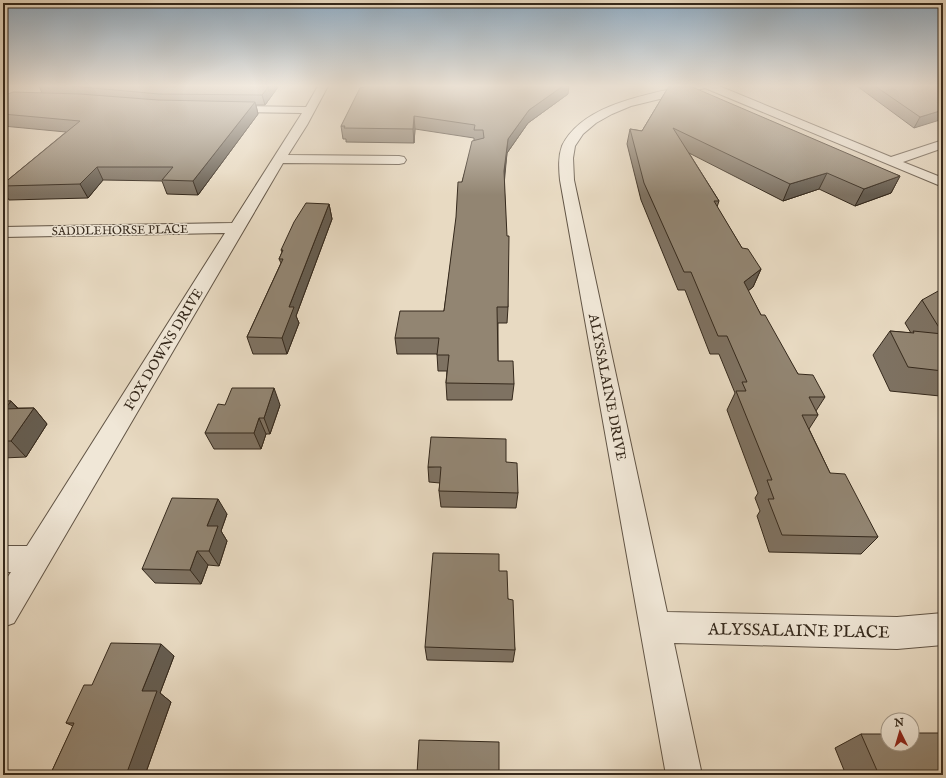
<svg xmlns="http://www.w3.org/2000/svg" width="946" height="778" viewBox="0 0 946 778" font-family="'IM FELL English',serif">
	<style>
		.lines { fill: none; stroke-linecap: round; stroke-linejoin: round }
		.minor-casing { stroke: #625546; stroke-width: 2 }
		.minor { fill: #f0e7d7; fill-rule: evenodd }
		.wall { fill: #7e7262; stroke: #35291c }
		.shaded-wall { fill: #665d50; stroke: #35291c }
		.building { fill: #928572; stroke: #35291c }
		.labels { text-anchor: middle; stroke-width: 3; stroke-linejoin: round; paint-order: stroke }
		.far-street-label { font-size: 12px; fill: #35291c; stroke: #f0e7d7 }
		.street-label { font-size: 14px; fill: #35291c; stroke: #f0e7d7 }
		.near-street-label { font-size: 17px; fill: #35291c; stroke: #f0e7d7 }
	</style>
	<rect width="100%" height="100%" fill="#e8dac2"/>
	<filter id="stains"><feTurbulence type="fractalNoise" baseFrequency=".005" numOctaves="4"/><feColorMatrix values="0 0 0 0 .2 0 0 0 0 .09 0 0 0 0 .02 0 0 0 .5 -.17"/></filter>
	<radialGradient id="worn" r=".72"><stop offset=".6" stop-color="#630" stop-opacity="0"/><stop offset="1" stop-color="#630" stop-opacity=".3"/></radialGradient>
	<g class="lines">
		<defs>
			<g id="minor">
				<polygon points="318,86 328,86 307,125 288,155 399,156 404,157 406,160 404,163 399,164 283,163 14,623 3,627 3,584 11,572 3,572 3,546 27,546 225,233 3,237 3,227 232,223 302,113 228,112 224,111 222,109 224,107 228,106 306,107"/>
				<path d="M685 86H719L891 157 943 140V148L903 162 943 178V187L705 88 631 106 612 114 596 123 583 134 575 146 573 158 574 180 667 612 897 617 943 613V645L897 649 674 643 702 775H666L560 180C559 169 558 157 562 146 582 105 645 95 685 86Z"/>
			</g>
		</defs>
		<use href="#minor" class="minor-casing"/>
		<use href="#minor" class="minor"/>
	</g>
	<g class="wall">
		<polygon points="39,86 278,86 278,87 265,105 256,105 258,114 198,195 167,194 162,181 103,180 88,198 9,200 3,190 3,184 66,132 3,126 3,96 42,93"/>
		<polygon points="669,86 900,176 891,193 855,206 819,189 783,201 689,153 719,201 717,207 742,248 761,269 753,287 748,291 761,315 798,374 825,397 816,411 818,415 809,429 830,473 878,537 861,554 769,552 757,516 760,511 755,498 758,493 727,410 735,393 719,354 710,354 685,290 678,290 641,200 627,144 630,129 642,131"/>
		<polygon points="857,86 943,86 914,128"/>
		<polygon points="568,94 528,123 507,153 504,177 508,307 507,323 498,323 498,361 514,384 512,400 447,400 446,383 447,371 438,371 437,354 397,354 395,338 444,311 462,182 474,141 474,138 415,129 414,143 346,142 346,139 343,139 341,126"/>
		<polygon points="329,204 332,219 296,316 299,323 287,354 253,354 247,337 281,263 279,259 282,252 281,250"/>
		<polygon points="943,295 943,402 940,396 890,391 873,355 890,331 911,333 905,323 922,300"/>
		<polygon points="3,401 11,401 18,408 34,408 47,424 26,457 3,458"/>
		<polygon points="225,405 280,405 270,434 266,434 261,449 214,449 205,433"/>
		<polygon points="506,462 518,493 516,508 441,507 439,491 440,483 429,482 428,467"/>
		<polygon points="227,514 221,531 227,541 219,566 208,565 201,584 155,583 142,569"/>
		<polygon points="499,571 508,599 515,650 513,662 427,660 425,647"/>
		<polygon points="174,656 160,693 171,702 145,775 56,775 51,773 73,726 66,723 92,685"/>
		<polygon points="861,734 943,775 846,775 835,748"/>
	</g>
	<g class="shaded-wall">
		<polygon points="269,86 278,87 265,105 262,95"/>
		<polygon points="563,86 569,86 568,94 528,123 507,153 504,185 504,171 508,139 529,110"/>
		<polygon points="255,102 258,114 198,195 193,181"/>
		<polygon points="943,110 943,119 914,128 920,117"/>
		<polygon points="414,116 415,129 414,143 413,129"/>
		<polygon points="97,167 103,180 88,198 80,184"/>
		<polygon points="827,173 819,189 783,201 790,184"/>
		<polygon points="900,176 891,193 855,206 864,189"/>
		<polygon points="329,204 332,219 296,316 299,323 287,354 282,338 289,307"/>
		<polygon points="761,269 753,287 736,300 744,282"/>
		<polygon points="274,388 280,405 270,434 264,418"/>
		<polygon points="11,401 25,417 5,409"/>
		<polygon points="34,408 47,424 26,457 11,441"/>
		<polygon points="259,418 266,434 261,449 254,433"/>
		<polygon points="218,499 227,514 221,531 227,541 219,566 209,551 207,526"/>
		<polygon points="197,551 208,565 201,584 190,570"/>
		<polygon points="161,644 174,656 160,693 171,702 145,775 126,775 142,691"/>
	</g>
	<g class="building">
		<polygon points="71,86 269,86 262,95 159,94"/>
		<polygon points="368,86 563,86 529,110 508,139 504,171 507,236 509,236 508,307 497,307 498,361 513,361 514,384 446,383 449,355 437,355 439,338 395,338 400,311 444,311 456,217 458,182 462,182 472,141 484,138 483,130 474,130 475,125 414,116 413,129 344,128 345,126 341,126 360,88"/>
		<polygon points="669,86 690,86 900,176 864,189 827,173 790,184 673,128 719,201 714,201 742,248 748,249 761,269 744,282 761,315 765,315 798,374 813,375 825,397 809,397 818,415 802,415 830,473 845,474 878,537 782,535 768,499 774,499 767,480 772,480 736,391 746,391 742,382 747,382 727,336 718,336 691,272 684,272 644,183 630,129 642,131"/>
		<polygon points="875,86 943,86 943,110 920,117"/>
		<polygon points="13,92 80,94 158,100 255,102 193,181 162,180 173,167 97,167 80,184 3,186 3,184 80,121 3,114 3,96"/>
		<polygon points="306,203 329,204 289,307 294,307 282,338 247,337 283,259 279,259 283,250 281,250 294,222"/>
		<polygon points="940,290 943,295 943,334 922,300"/>
		<polygon points="890,331 914,333 913,331 943,334 943,371 908,367"/>
		<polygon points="232,388 274,388 264,418 259,418 254,433 205,433 218,404 225,405"/>
		<polygon points="3,401 11,401 5,409 34,408 11,441 3,441"/>
		<polygon points="431,437 506,439 506,462 517,463 518,493 439,491 441,467 428,467"/>
		<polygon points="172,498 218,499 207,526 218,526 209,551 197,551 190,570 142,569"/>
		<polygon points="433,553 499,554 499,571 507,571 508,599 513,600 515,650 425,647"/>
		<polygon points="111,643 161,644 142,691 157,691 126,775 51,773 74,723 66,723 84,685 92,685"/>
		<polygon points="912,733 943,733 943,775 879,775 861,734 888,734 888,744 912,744"/>
		<polygon points="419,740 499,742 499,775 402,775 402,773 417,774"/>
	</g>
	<linearGradient id="sky" x2="0" y2="1"><stop stop-color="#8fabc2"/><stop offset="0.44" stop-color="#f5eee4"/><stop offset="1" stop-color="#f5eee4" stop-opacity="0"/></linearGradient>
	<rect width="946" height="195" fill="url(#sky)"/>
	<g class="labels">
		<g class="far-street-label">
			<text transform="translate(120 230) rotate(-1)" y="4">SADDLEHORSE PLACE</text>
		</g>
		<g class="street-label">
			<text transform="translate(163 349) rotate(-59)" y="5">FOX DOWNS DRIVE</text>
			<text transform="translate(608 387) rotate(79)" y="5">ALYSSALAINE DRIVE</text>
		</g>
		<g class="near-street-label">
			<text transform="translate(799 630) rotate(1)" y="6">ALYSSALAINE PLACE</text>
		</g>
	</g>
	<rect width="946" height="778" fill="none" stroke="#e8dac2" stroke-width="16"/>
	<rect x="4" y="4" width="938" height="770" fill="none" stroke="#35291c" stroke-width="2"/>
	<rect x="8" y="8" width="930" height="762" fill="none" stroke="#35291c"/>
	<g transform="translate(900 732) rotate(355)"><circle r="19" fill="#f0e7d7" stroke="#a59b8c"/>
	<path d="M0-3L7 15L0 10L-7 15Z" fill="#8f2418"/>
	<text y="-6" font-size="11" font-weight="bold" text-anchor="middle" fill="#35291c">N</text>
	</g>
	<rect width="100%" height="100%" filter="url(#stains)"/>
	<rect width="100%" height="100%" fill="url(#worn)"/>
</svg>
